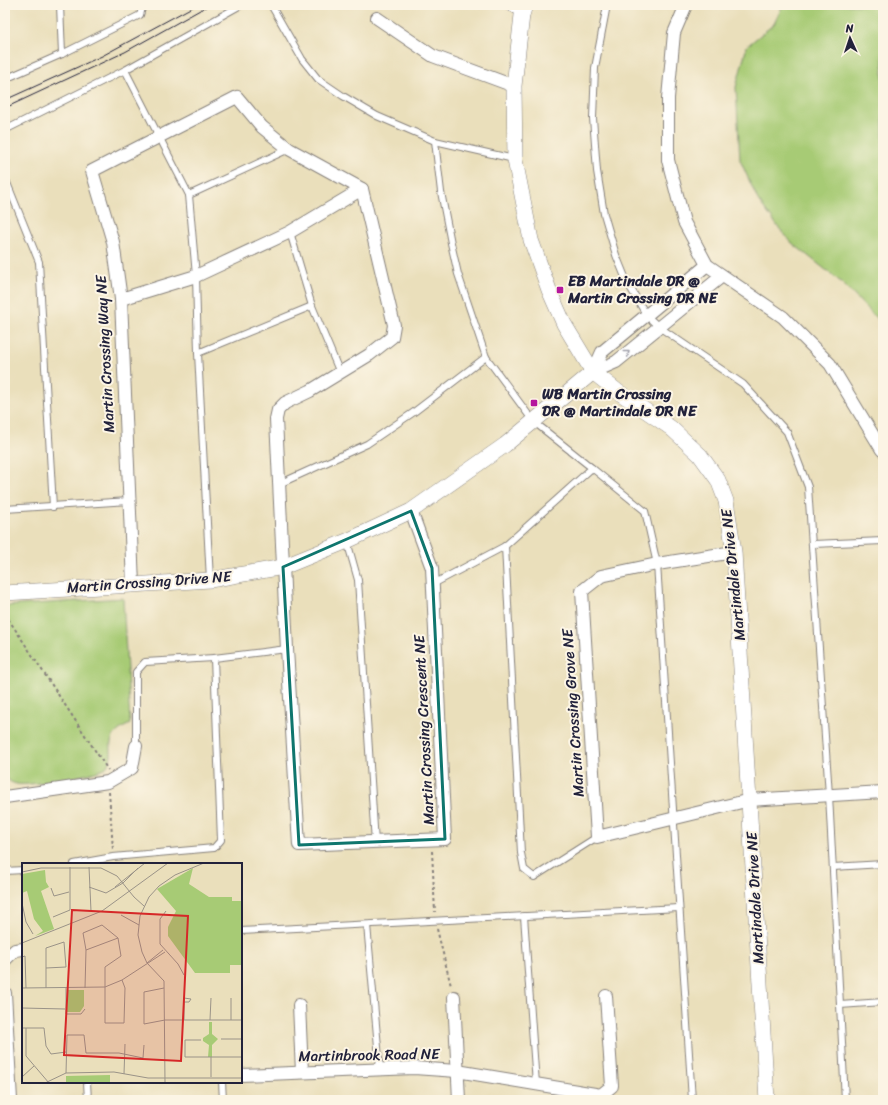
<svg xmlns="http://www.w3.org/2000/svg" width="888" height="1105" viewBox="0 0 888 1105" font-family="Sriracha,sans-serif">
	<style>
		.green { fill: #a7cb75; stroke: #647658 }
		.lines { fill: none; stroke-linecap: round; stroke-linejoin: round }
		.service-casing { stroke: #86807b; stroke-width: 8 }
		.minor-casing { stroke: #86807b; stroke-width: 14 }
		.tertiary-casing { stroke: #86807b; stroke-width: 16 }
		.path { stroke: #86807b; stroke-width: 2; stroke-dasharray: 3 3; stroke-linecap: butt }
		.service { stroke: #fff; stroke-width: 6 }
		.minor { stroke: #fff; stroke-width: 12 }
		.tertiary { stroke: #fff; stroke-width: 15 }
		.tram { stroke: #22223b; stroke-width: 1 }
		.oneway { stroke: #9c9ca7 }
		.marked { fill: none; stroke: #0f766e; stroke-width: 3; stroke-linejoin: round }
		.poi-dot { fill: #b5179e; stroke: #fcf5e5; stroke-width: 1.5 }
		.labels { text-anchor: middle; stroke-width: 4; stroke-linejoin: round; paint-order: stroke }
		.poi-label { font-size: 15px; font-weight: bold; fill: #22223b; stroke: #fcf5e5; text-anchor: start }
		.street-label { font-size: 15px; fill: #22223b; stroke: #fcf5e5 }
		.inset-road { fill: none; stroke: #9a9388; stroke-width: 1 }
		.view { fill: #d62828; fill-opacity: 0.15; stroke: #d62828; stroke-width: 2 }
		.inset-edge { fill: none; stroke: #22223b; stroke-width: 2 }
	</style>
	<rect width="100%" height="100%" fill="#fcf5e5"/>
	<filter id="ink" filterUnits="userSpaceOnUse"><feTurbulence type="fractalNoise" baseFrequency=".025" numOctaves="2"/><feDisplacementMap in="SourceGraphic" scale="8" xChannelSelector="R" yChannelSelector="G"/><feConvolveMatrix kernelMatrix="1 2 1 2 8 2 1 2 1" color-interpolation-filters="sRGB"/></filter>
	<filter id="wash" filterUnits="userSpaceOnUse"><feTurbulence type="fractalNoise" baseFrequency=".012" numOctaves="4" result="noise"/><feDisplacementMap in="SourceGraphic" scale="16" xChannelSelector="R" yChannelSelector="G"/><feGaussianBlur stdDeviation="0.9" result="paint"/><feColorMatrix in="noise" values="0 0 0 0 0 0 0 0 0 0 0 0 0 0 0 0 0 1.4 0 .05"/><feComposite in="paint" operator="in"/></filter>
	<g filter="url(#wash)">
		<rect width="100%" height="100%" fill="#eadfbb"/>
		<g class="green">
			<polygon points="783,5 883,5 883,325 841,282 792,243 779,228 758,200 740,160 736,87 747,46 774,24"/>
			<path d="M123 598 130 724C96 740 121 752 105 768 99 774 27 787 17 784 12 783 8 781 5 776V606Z"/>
		</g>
	</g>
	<g filter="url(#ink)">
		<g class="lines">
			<defs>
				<g id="service">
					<polyline points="60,5 62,54"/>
					<polyline points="271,5 302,59 318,79 343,96 377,116 435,141 514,159"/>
					<polyline points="507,5 521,14"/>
					<polyline points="607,5 595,68 593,118 597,171 604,214 616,255 627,282 647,316 659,327 743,384 787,432 808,487 829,795 845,1100"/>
					<polyline points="125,70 189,195"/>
					<polyline points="5,79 62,54 140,15 143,5"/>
					<polyline points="5,130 125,70 241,5"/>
					<polyline points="5,178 39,262 53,507"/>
					<polyline points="290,232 312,306 340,373"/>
					<polyline points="198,353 312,306"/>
					<polyline points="592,468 645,511 657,564 692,1100"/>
					<polyline points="279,484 367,444 414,412 486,357"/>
					<polyline points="5,509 129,501"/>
					<polyline points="347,541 358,580 375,843"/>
					<polyline points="813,544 883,541"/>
					<polyline points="505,546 521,853 524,869 534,877 597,837"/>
					<polyline points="210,580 198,353 196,276 189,195 289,149"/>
					<polyline points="433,584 505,546 592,468 533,421 486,357 458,274 451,243 441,192 435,141"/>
					<polyline points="136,746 136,672 145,662 214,658"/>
					<polyline points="74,864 113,857 214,848 221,840 214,658 287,649"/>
					<polyline points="833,867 883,864"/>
					<polyline points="5,871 23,870"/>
					<polyline points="524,916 536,1084"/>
					<polyline points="367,925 380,1069"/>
					<polyline points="241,931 679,908"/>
					<polyline points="840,1005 883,1002"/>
					<polyline points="87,1082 88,1100"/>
					<polyline points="222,1082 223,1100"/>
				</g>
				<g id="minor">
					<polyline points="686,5 674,33 668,98 668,160 684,222 707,265 783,317 830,364 882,450"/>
					<polyline points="377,18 433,56 514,86"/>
					<polyline points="121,299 196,276 290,232 362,189"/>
					<polyline points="593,372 616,362 722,276"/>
					<polyline points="593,372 602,352 707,265"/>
					<polyline points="734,552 657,564 601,576 582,591 597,837 750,800 883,792"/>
					<polyline points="133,584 121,299 113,242 92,171 237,97 262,127 289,149 362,189 394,325 392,337 369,355 310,391 285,403 278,410 276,419 287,649 299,845 445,839 432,568 411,511"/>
					<polyline points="5,797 108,782 132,768 136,746"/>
					<polyline points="5,960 15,950 23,949"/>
					<polyline points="5,993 11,1100"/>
					<polyline points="454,997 459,1100"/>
					<polyline points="299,1005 302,1072"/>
					<polyline points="241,1075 414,1068 457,1071 601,1095 612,1086 606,996"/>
				</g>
				<g id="tertiary">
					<polyline points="525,5 522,15 514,86 515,160 531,240 549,290 564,324 593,372 617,391 671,428 700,455 718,480 726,501 734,552 767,1100"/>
					<polyline points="5,593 210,580 283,567 347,541 411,511 505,445 593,372"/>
				</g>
			</defs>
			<use href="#service" class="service-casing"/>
			<use href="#minor" class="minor-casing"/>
			<use href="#tertiary" class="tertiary-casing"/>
			<g class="path">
				<polyline points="5,614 108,770"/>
				<polyline points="109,792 113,850"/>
				<polyline points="432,851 435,912"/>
				<polyline points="437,929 451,986"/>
			</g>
			<use href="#service" class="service"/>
			<use href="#minor" class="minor"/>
			<use href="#tertiary" class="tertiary"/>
			<g class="tram">
				<polyline points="5,100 102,56 196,5"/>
				<polyline points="5,108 125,52 209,5"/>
			</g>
		</g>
		<defs><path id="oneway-chevron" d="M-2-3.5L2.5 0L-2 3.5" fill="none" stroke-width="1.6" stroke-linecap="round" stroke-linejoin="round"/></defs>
		<use class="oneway" href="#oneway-chevron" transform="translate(627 353) rotate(-39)"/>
	</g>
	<path class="marked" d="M411 511 432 568 445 839 299 845 283 567Z"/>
	<g class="poi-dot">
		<rect x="556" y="286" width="8" height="8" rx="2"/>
		<rect x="530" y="399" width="8" height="8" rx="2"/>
	</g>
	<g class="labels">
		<g class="poi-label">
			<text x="568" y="286">EB Martindale DR @<tspan x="568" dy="17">Martin Crossing DR NE</tspan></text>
			<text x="542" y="399">WB Martin Crossing<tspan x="542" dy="17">DR @ Martindale DR NE</tspan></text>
		</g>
		<g class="street-label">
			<text transform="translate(105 354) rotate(-93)" y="5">Martin Crossing Way NE</text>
			<text transform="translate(733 575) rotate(-96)" y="5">Martindale Drive NE</text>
			<text transform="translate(149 582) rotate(-4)" y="5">Martin Crossing Drive NE</text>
			<text transform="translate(573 713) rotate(-94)" y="5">Martin Crossing Grove NE</text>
			<text transform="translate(424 730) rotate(-93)" y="5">Martin Crossing Crescent NE</text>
			<text transform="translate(755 898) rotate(-93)" y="5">Martindale Drive NE</text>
			<text transform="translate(369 1055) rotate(-1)" y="5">Martinbrook Road NE</text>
		</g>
	</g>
	<g transform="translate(22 863)">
		<rect width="220" height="220" fill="#eadfbb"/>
		<path d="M171 5 167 21 187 34H210V38H220V102H208V110H173L146 73V64L154 48 135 26ZM23 7 24 19 27 24 19 28 32 66 13 73 21 68 12 56 5 28 0 30V11ZM46 127H62V143L58 149H45ZM187 159H190V171L196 176 190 182V194H186L187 182 181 178V175L187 171ZM88 212V220H44V213Z" fill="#a7cb75"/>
		<path class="inset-road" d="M67 4 69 48M0 9 19 5H79L95 13 112 34 122 43M67 24 84 30 101 20 116 5M93 24 123 0M29 25 32 33 47 29M0 40 4 59 11 71M144 48 138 56V81L156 101 162 112M99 52 117 62M31 54 48 47V4M0 80 80 48 146 0M64 87 96 75M0 94 3 93 4 125M125 100 141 87M0 125 83 124 100 117 143 89M24 125V85L42 79 44 104 24 105M44 125V151H59L63 146M63 125 64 87 61 70 80 62 96 75 99 93 83 104V160H102L103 125 100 117M142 125 122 129V161L143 157H220M209 135V157M0 145 43 146M162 157V135L169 136 167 139H162M188 157 189 135M0 165H22L24 183 29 191 44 189M4 165V193L27 220M199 176H220M179 177H163V194H189M44 210 45 172H62L64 190H97L121 195 122 182M102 211 103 181M0 214 12 203M189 214V194H220M23 220 44 210 92 209 126 215H220M143 220 142 118 125 100 120 89 116 72 118 53 127 34 137 23 153 12 182 0"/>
		<path class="view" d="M50 47 166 53 159 198 42 192Z"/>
		<rect width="220" height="220" class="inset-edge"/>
	</g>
	<rect width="888" height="1105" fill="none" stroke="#fcf5e5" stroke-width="20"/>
	<g transform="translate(850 38) rotate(357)" stroke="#fcf5e5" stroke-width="3" paint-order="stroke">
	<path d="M0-3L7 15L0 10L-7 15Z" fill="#22223b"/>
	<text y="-6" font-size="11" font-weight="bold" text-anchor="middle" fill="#22223b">N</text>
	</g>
</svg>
